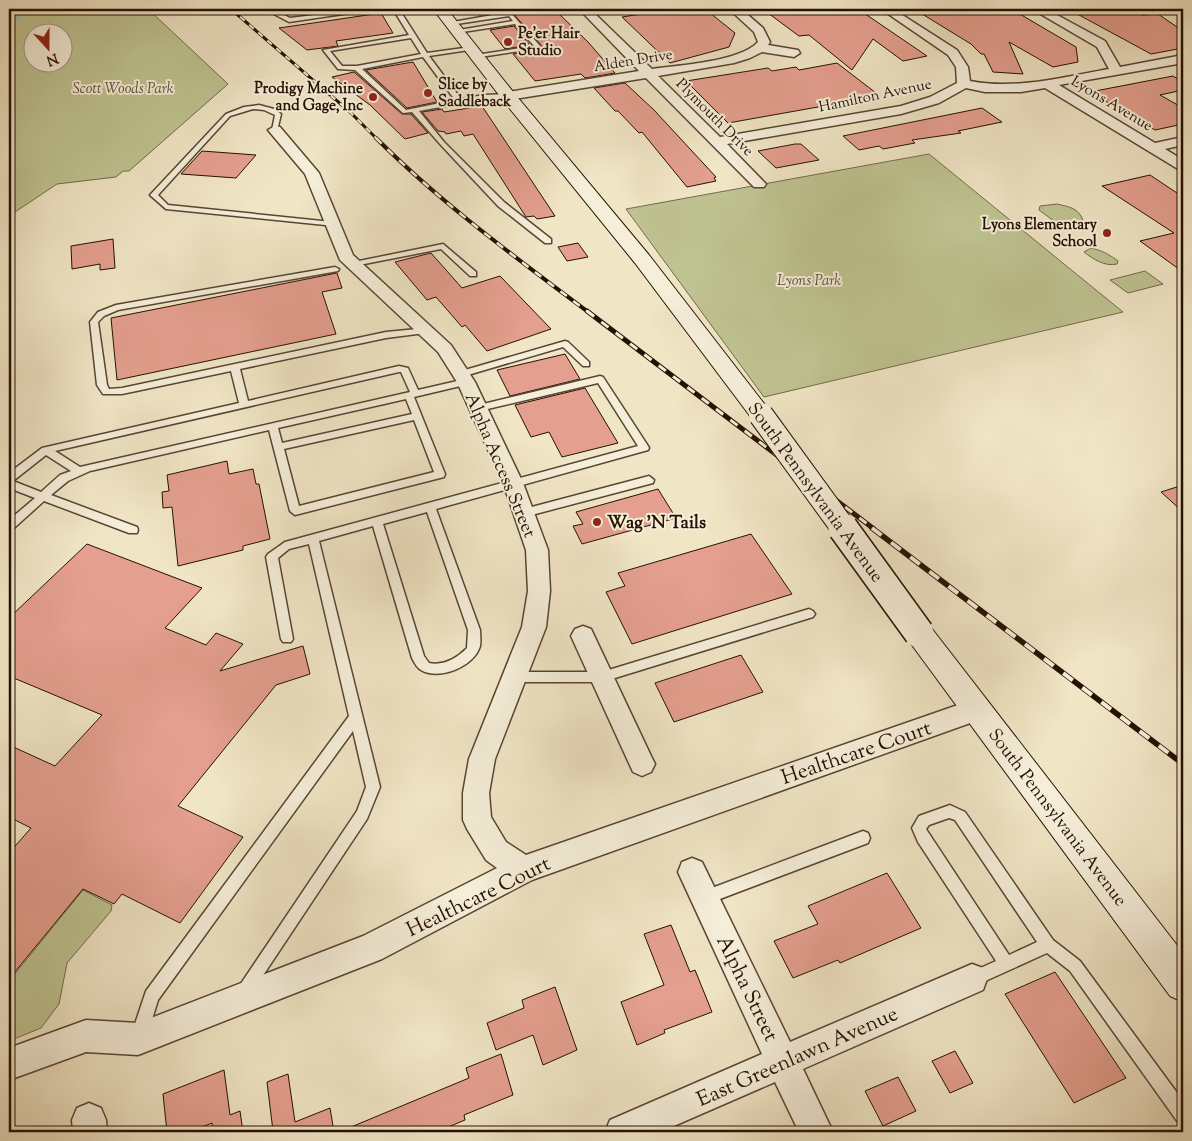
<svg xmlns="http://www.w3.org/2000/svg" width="1192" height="1141" viewBox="0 0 1192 1141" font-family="'Sorts Mill Goudy',serif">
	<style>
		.green { fill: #bfc391; stroke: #726a4a; fill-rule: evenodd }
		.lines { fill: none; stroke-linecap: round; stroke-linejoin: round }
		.river { fill: #9bbeba; fill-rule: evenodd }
		.building { fill: #e49f8e; stroke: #261002 }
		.service-casing { stroke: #584533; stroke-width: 3 }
		.minor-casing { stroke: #584533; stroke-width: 3 }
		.secondary-casing { stroke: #261002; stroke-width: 2 }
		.service { fill: #f5eed9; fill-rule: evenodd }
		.minor { fill: #f5eed9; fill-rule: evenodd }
		.secondary { fill: #f5eed9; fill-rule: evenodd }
		.rail-far3-casing { stroke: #261002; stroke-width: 3 }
		.rail-far2-casing { stroke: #261002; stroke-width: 4 }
		.rail-far1-casing { stroke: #261002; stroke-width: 5 }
		.rail-casing { stroke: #261002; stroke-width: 5.5 }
		.rail-far3 { stroke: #f5eed9; stroke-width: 2; stroke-dasharray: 6; stroke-linecap: butt }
		.rail-far2 { stroke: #f5eed9; stroke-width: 2.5; stroke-dasharray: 8; stroke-linecap: butt }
		.rail-far1 { stroke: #f5eed9; stroke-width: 3; stroke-dasharray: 9; stroke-linecap: butt }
		.rail { stroke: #f5eed9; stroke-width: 4; stroke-dasharray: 12; stroke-linecap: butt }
		.secondary-bridge-far1-casing { stroke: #261002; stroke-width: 26; stroke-linecap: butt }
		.secondary-bridge-casing { stroke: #261002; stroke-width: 32; stroke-linecap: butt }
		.secondary-bridge-far1 { stroke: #f5eed9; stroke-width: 24 }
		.secondary-bridge { stroke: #f5eed9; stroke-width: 29 }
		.poi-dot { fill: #8f2418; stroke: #f5eed9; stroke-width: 2 }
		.labels { text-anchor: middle; stroke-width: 4; stroke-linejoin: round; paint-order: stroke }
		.far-poi-label { font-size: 15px; font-weight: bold; fill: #261002; stroke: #f5eed9; text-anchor: start }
		.far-street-label { font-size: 15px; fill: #261002; stroke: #f5eed9 }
		.far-park-label { font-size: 15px; font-style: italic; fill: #5c4f34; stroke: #f5eed9 }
		.street-label { font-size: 18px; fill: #261002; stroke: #f5eed9 }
		.poi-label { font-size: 18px; font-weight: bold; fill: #261002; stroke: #f5eed9; text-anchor: start }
		.near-street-label { font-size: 21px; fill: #261002; stroke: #f5eed9 }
	</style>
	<rect width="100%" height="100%" fill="#f0e5c5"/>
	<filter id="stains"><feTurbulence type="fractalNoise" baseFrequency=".004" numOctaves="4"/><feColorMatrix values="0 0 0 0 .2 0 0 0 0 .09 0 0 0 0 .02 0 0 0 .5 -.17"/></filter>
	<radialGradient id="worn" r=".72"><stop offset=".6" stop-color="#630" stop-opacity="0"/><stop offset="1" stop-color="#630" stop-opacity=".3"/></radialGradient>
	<g class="green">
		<path d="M9 9H148L228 84 129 171H123L116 177 57 184 9 216ZM32 32H62V62H32Z"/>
		<polygon points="929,154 1123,312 764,397 626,209"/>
		<path d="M1057 204C1070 207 1078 208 1083 220L1058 224 1039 210 1040 206Z"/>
		<path d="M1091 248C1101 250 1110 255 1118 261L1117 264C1105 267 1093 259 1084 252Z"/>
		<polygon points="1145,271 1163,284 1128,293 1110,280"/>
		<polygon points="83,890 112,905 111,911 67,963 59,1004 41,1028 9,1041 9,981"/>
	</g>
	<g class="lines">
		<polygon class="river" points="10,9 31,9 15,21 9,22"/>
	</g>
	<g class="building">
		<polygon points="474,9 554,9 588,42 615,73 585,78 581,74 535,81 513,54 540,50 541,45 511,11 479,15"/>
		<polygon points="673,9 705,9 735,33 729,47 670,63 622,17"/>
		<polygon points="796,9 803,14 832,9 842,12 858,9 927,56 903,61 873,39 852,70 809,35 799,36 768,13"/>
		<polygon points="914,9 990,9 996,12 1013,10 1076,47 1078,62 1053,67 1009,42 1023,74 993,72 984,54 981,54 971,44"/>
		<polygon points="1068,9 1134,9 1142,15 1158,14 1183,31 1183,48 1151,54"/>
		<polygon points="381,13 393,33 336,41 338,46 307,50 279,28"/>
		<polygon points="514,26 530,45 505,49 490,30"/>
		<polygon points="413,62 437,102 407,108 366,70"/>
		<polygon points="837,63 880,96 728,123 686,81 768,68 772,71 796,67 799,70"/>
		<polygon points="354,72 402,114 411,114 428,133 405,139 370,105 332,77"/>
		<polygon points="1173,76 1183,82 1183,90 1160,95 1183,108 1183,124 1155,130 1090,92"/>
		<polygon points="625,83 654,110 716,177 714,178 716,181 687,187 642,132 639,133 618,111 615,111 594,88"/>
		<polygon points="482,106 555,216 537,219 534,216 526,217 473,134 464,136 461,131 446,134 445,132 438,131 422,112 442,109 444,112"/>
		<polygon points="982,108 1002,122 958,131 961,133 912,140 915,143 883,149 879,146 859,150 843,136"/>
		<polygon points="795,144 801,144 819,160 776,168 758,151"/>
		<polygon points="202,151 256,155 236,178 181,174"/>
		<polygon points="1150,175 1183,197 1183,272 1140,241 1174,233 1102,186"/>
		<polygon points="113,239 115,268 100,270 100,264 72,269 71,246"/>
		<polygon points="578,243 588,257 567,261 558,247"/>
		<polygon points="431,253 462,288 500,276 551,329 487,351 465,325 462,327 436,297 427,300 395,262"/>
		<polygon points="337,273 342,288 322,292 336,334 117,380 111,318"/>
		<polygon points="565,354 580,379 510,396 497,370"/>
		<polygon points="585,388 618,443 562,457 549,432 531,437 515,405"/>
		<polygon points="227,461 229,474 253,469 256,484 259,484 270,539 243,546 243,550 178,566 172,507 163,508 162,492 169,491 167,475"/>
		<polygon points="1183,485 1183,512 1161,492"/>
		<polygon points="658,489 676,518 582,544 573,526 583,524 576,512"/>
		<polygon points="751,534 792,594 632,644 606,592 625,586 618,573"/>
		<polygon points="87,544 202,588 165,628 206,645 216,633 243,644 220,671 303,646 310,674 276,685 178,806 243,837 180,923 122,894 114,904 83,889 9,979 9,853 31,828 9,817 9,745 55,766 102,715 9,676 9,618"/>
		<polygon points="741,655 763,692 674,722 655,683"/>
		<polygon points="887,873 921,928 840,963 838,960 793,978 774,941 818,924 808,906"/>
		<polygon points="671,925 690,972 695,970 712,1012 664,1030 665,1033 637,1045 621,1002 664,985 644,934"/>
		<polygon points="1055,972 1126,1078 1074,1103 1005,994"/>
		<polygon points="555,987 577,1050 543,1065 533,1035 496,1050 487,1023 524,1008 522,1000"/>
		<polygon points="955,1051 973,1083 950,1093 932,1061"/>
		<polygon points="501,1054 513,1095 464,1115 465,1120 436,1132 339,1132 469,1078 466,1068"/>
		<polygon points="224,1070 230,1115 240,1111 243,1132 213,1132 212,1123 190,1132 167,1132 163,1094"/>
		<polygon points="288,1074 295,1122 330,1108 334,1132 271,1132 273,1131 267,1082"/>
		<polygon points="898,1077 916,1111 883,1126 865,1091"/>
	</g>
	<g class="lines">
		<defs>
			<g id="service">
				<polygon points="271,9 301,9 280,13 290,18 363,9 377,9 289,22 272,13"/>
				<path d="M393 9H399L427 53 471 47 472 48 469 50 429 56 461 99 484 95 508 94 511 96 508 98 484 99 419 111 444 142 504 202 551 239V243H545L498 206 440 144 412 112 403 113 355 70 338 69 323 50 409 35ZM411 38 421 54 357 66H342L330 51ZM423 57 455 100 406 110 362 69Z"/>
				<polygon points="510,12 540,46 540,48 474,58 473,57 476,55 534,46 515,24 456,33 453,31 513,21 509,16 450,25 447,23"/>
				<polygon points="259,105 274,109 281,114 277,131 272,130 275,115 264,110 253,109 230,116 158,195 168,205 332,222 335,222 335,226 166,209 150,195 226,114 244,107"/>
				<polygon points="443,244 476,272 476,276 470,276 441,249 354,266 350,264 354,262"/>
				<path d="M335 267 339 269 338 271 118 310 104 316 98 322 107 385 109 389 122 388 386 332 428 328 429 330 425 333 386 338 240 369 248 401 399 366 408 368 418 390 466 379 469 380V384L414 397 445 474 444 477 295 515 290 511 269 430 90 471 68 481 51 495 137 527 138 530 137 533H129L44 501 13 529 9 530V520L35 498 9 488V473L42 448 239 403 231 371 122 394H103L97 385 90 322 98 312 116 305ZM399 372H401L410 392 80 467 55 451ZM406 399 412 414 282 443 278 428ZM414 420 434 472 299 506 284 449ZM46 455 71 471 60 475 41 492 13 481Z"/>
				<polygon points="565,341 568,342 589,362 589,366 583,366 563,347 461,377 456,374 458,372"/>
				<path d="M600 376 603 377 648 446 649 448 648 450 436 509 480 630C480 635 481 641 480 646 475 666 439 681 421 670 417 668 414 662 412 658L373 526 319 541 380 787 367 819 250 995 245 998 240 995 237 990 240 985 357 811 366 787 353 731 158 1000 145 1042 139 1044 133 1042 131 1036 146 991 349 716 309 544 289 549 278 558 293 639 291 642H283L281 639 266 557 268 554 285 542 638 446 598 383 479 411 474 408 479 405ZM427 512 468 630 467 648C457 658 444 666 429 663L424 656 383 524Z"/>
				<polygon points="649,476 654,480 653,483 524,517 519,513 524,509"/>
				<polygon points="809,609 813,611 815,614 813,617 602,682 513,682 509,681 507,677 509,673 513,672 602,672"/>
				<path d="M950 805 965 812 1053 940 1080 961 1183 1101V1123L1177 1121 1070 971 1047 953 972 987 967 984 964 979 967 974 996 961 918 842 912 828 919 816ZM949 818 955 820 1037 942 1009 955 926 829 929 825Z"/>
				<polygon points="863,831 868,833 870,838 868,843 704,905 699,903 697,898 699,893 704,891"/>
			</g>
			<g id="minor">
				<path d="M579 9H590L652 69C679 65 740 62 758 42L754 32 729 9H741L763 28 770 42 768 45 798 50 800 53 794 57 762 52 750 58 734 63 658 76 720 137 901 106 930 97 957 83 956 67 948 55 881 9H893L957 50 968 67 970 81C1016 90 1063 77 1109 69L1097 47 1032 9H1046L1105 41 1120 67 1183 55V63L1059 85 1155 143 1183 137V145L1165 149 1183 160V170L1178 169 1045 88 1021 92H985L966 88 939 103 901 114 727 144 766 184 764 187H754L646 78 508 100 503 99 502 96 508 92 639 71Z"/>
				<polygon points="275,126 280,127 319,173 353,255 451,345 475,382 523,483 548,550 550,591 546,627 495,759 489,793 491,817 506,842 526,855 978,698 987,701 991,709 987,717 532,880 382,959 138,1055 86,1052 9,1080 9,1048 86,1020 138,1023 363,936 497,868 486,860 467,829 463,820 463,793 469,759 522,627 528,591 526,550 503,483 457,382 438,352 340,260 305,174 268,130"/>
				<polygon points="583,626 591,629 651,756 655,764 651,772 642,776 633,772 571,636 575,629"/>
				<polygon points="692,858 702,862 790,1042 972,964 983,968 987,979 983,990 803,1069 833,1132 799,1132 775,1082 660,1132 605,1132 610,1120 762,1054 678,872 682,862"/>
				<polygon points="89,1103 101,1108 106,1120 107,1132 73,1132 72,1120 77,1108"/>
			</g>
			<g id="secondary">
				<polygon points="433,9 447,9 514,93 649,255 769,410 773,415 769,420 761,423 753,420 635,263 502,99"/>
				<polygon points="919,621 929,625 1183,953 1183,1002 1170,996 909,641 904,633 909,625"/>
			</g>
		</defs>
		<use href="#service" class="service-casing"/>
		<use href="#minor" class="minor-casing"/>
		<use href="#secondary" class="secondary-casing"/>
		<use href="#service" class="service"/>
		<use href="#minor" class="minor"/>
		<use href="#secondary" class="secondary"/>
		<defs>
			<polyline id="rail-far3" points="231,9 351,113 377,139"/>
			<path id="rail-far2" d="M376 138C441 203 515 257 588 312"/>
			<polyline id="rail-far1" points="587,311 874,529"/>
			<polyline id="rail" points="872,528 1183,764"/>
		</defs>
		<use href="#rail-far3" class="rail-far3-casing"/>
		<use href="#rail-far2" class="rail-far2-casing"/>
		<use href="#rail-far1" class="rail-far1-casing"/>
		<use href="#rail" class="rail-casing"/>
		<use href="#rail-far3" class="rail-far3"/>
		<use href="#rail-far2" class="rail-far2"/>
		<use href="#rail-far1" class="rail-far1"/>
		<use href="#rail" class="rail"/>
		<defs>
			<polyline id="secondary-bridge-far1" points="761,415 844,529"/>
			<polyline id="secondary-bridge" points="843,528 919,633"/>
		</defs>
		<use href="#secondary-bridge-far1" class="secondary-bridge-far1-casing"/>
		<use href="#secondary-bridge" class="secondary-bridge-casing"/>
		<use href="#secondary-bridge-far1" class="secondary-bridge-far1"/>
		<use href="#secondary-bridge" class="secondary-bridge"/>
	</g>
	<g class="poi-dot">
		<circle cx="508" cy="42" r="5"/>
		<circle cx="428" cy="93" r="5"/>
		<circle cx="373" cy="97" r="5"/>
		<circle cx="1107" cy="233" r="5"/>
		<circle cx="597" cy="522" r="5"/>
	</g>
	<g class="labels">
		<g class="far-poi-label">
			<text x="518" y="38">Pe'er Hair<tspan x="518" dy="17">Studio</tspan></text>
			<text x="438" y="89">Slice by<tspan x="438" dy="17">Saddleback</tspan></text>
			<text x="363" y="93" text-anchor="end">Prodigy Machine<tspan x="363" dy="17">and Gage, Inc</tspan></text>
			<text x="1097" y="229" text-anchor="end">Lyons Elementary<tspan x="1097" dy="17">School</tspan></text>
		</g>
		<g class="far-street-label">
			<text transform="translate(633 60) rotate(-9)" y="5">Alden Drive</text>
			<text transform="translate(875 95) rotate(-12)" y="5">Hamilton Avenue</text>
			<text transform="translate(1112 103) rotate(31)" y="5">Lyons Avenue</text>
			<text transform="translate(715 117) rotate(45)" y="5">Plymouth Drive</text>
		</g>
		<g class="far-park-label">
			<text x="123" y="93">Scott Woods Park</text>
			<text x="809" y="285">Lyons Park</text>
		</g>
		<g class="street-label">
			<text transform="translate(501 465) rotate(67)" y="6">Alpha Access Street</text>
			<text transform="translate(816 492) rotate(54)" y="6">South Pennsylvania Avenue</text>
			<text transform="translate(1058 817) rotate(53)" y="6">South Pennsylvania Avenue</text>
		</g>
		<g class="poi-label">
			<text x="607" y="528">Wag 'N Tails</text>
		</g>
		<g class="near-street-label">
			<text transform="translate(856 752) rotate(-19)" y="7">Healthcare Court</text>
			<text transform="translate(478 896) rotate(-26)" y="7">Healthcare Court</text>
			<text transform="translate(748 988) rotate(64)" y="7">Alpha Street</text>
			<text transform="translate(797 1056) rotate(-24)" y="7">East Greenlawn Avenue</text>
		</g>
	</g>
	<rect width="1192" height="1141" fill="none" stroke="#f0e5c5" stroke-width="30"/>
	<rect x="10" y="10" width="1172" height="1121" fill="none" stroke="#261002" stroke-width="2.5"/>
	<rect x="15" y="15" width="1162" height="1111" fill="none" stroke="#261002"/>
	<g transform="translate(48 48) rotate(159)"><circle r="24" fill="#f5eed9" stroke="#a29583"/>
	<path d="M0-4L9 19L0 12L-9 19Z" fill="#8f2418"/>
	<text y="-8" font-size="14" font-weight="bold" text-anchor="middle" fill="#261002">N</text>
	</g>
	<rect width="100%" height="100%" filter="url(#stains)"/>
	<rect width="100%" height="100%" fill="url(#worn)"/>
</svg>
